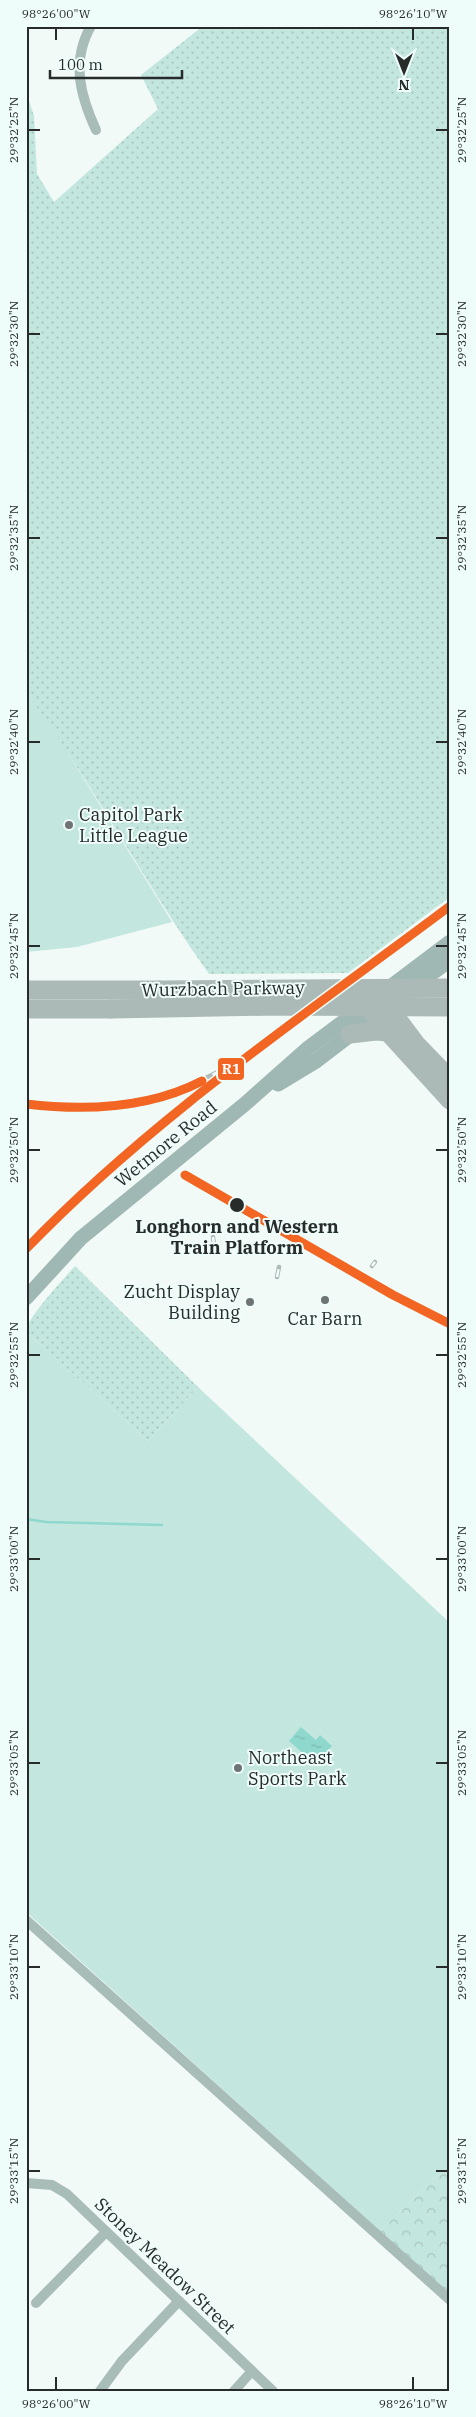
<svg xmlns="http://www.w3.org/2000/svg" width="476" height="2417" viewBox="0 0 476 2417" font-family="'IBM Plex Serif',serif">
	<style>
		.grass { fill: url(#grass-dots) }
		.park { fill: url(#park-crowns) }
		.pitch { fill: #c3e6df }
		.water { fill: url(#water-ripples) }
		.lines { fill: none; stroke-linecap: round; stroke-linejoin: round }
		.stream { stroke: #8fd8cd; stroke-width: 2.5 }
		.street { stroke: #a8bcb8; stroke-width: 10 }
		.secondary { stroke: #a0b8b4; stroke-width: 15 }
		.highway { stroke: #abbab7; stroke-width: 19 }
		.rail-casing { stroke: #aebbb8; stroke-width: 4.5 }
		.rail { stroke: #effdfa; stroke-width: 2.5; stroke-dasharray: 8; stroke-linecap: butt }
		.highway-bridge { stroke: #abbab7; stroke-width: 19 }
		.rail-1-casing { stroke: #effdfa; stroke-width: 12 }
		.rail-1 { stroke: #f26522; stroke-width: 9 }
		.ticks { fill: none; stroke: #272c2b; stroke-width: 2 }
		.poi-dot { fill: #6e7473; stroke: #effdfa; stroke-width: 2 }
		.stop-dot { fill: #272c2b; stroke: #effdfa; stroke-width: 2 }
		.labels { text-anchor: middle; stroke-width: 4; stroke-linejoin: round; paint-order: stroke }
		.poi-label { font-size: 18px; fill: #272c2b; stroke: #effdfa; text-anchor: start }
		.street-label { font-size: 18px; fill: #272c2b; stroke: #effdfa }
		.stop-label { font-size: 18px; font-weight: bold; fill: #272c2b; stroke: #effdfa }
		.line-badge { stroke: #effdfa; stroke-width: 2 }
		.badge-label { font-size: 14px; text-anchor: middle; font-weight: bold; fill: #fff }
		.neatline { fill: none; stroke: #272c2b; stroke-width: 2 }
		.ticks-label { font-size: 12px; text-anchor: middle; fill: #272c2b }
	</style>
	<defs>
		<pattern id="grass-dots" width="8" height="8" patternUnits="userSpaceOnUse" patternTransform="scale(1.25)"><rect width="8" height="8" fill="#c3e6df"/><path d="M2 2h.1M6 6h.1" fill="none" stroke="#a8c5c0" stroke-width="1.8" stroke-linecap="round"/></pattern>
		<pattern id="park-crowns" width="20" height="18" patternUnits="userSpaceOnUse" patternTransform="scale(1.25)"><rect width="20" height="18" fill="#c3e6df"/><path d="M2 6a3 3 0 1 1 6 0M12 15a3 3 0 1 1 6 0" fill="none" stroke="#a8c5c0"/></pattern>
		<pattern id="water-ripples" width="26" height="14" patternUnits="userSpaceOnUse" patternTransform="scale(1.25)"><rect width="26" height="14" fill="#8fd8cd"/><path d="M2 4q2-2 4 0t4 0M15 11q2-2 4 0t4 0" fill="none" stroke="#7bbab0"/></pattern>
	</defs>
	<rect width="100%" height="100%" fill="#f2faf8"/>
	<g class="grass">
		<path d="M203 26H450V897L348 973 209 974C144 883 93 783 26 693V92L34 116 37 174 54 202 158 109 141 75Z"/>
		<path d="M75 1266 198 1387 148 1441 26 1332C26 1318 65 1278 75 1266Z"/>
	</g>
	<polygon class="park" points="450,2163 450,2294 380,2231"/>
	<g class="pitch">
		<polygon points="26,693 52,727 172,922 77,947 26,952"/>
		<polygon points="26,1332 148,1441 198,1387 450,1623 450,2163 380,2231 26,1912"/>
	</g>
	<polygon class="water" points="301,1727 316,1740 320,1735 332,1746 315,1764 289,1741"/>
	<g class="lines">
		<polyline class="stream" points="26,1519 46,1522 162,1525"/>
		<g class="street">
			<path d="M91 26C71 61 80 95 96 130"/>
			<polyline points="26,1920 450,2300"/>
			<polyline points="26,2183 52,2185 67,2194 273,2391"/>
			<polyline points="36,2303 106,2232"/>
			<polyline points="100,2391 122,2361 179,2301"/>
			<polyline points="234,2391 252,2371"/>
		</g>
		<g class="secondary">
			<polyline points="385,991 450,942"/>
			<polyline points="408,991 450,960"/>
			<polyline points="278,1084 316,1061 384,1009"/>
			<polyline points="26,1298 81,1238 245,1104 307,1049 367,1004"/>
		</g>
		<g class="highway">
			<polyline points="26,990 159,990"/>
			<polyline points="380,996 416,1044 450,1079"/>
			<polyline points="367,1004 388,1032 450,1100"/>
			<polyline points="26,1009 111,1009"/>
			<polyline points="350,1034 376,1031 388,1032"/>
		</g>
		<defs>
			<g id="rail">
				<path d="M26 1104C123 1116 187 1096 268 1042"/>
				<polyline points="185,1175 393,1295 450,1324"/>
				<polyline points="213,1237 214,1244"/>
				<polyline points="372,1266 375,1262"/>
				<polyline points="277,1277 279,1267"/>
			</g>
		</defs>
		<use href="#rail" class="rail-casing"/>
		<use href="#rail" class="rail"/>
		<g class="highway-bridge">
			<polyline points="159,990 450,988"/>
			<polyline points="111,1009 275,1006 450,1007"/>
		</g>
		<defs>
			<g id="rail-1">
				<path d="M26 1104C85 1111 148 1109 202 1081"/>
				<polyline points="185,1175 393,1295 450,1324"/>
				<path d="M26 1249C152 1118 305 1015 450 906"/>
			</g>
		</defs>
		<use href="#rail-1" class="rail-1-casing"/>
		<use href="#rail-1" class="rail-1"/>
	</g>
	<path class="ticks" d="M56 28V40M413 28V40M28 130H40M436 130H448M28 334H40M436 334H448M28 538H40M436 538H448M28 742H40M436 742H448M28 946H40M436 946H448M28 1150H40M436 1150H448M28 1355H40M436 1355H448M28 1559H40M436 1559H448M28 1763H40M436 1763H448M28 1967H40M436 1967H448M28 2171H40M436 2171H448M56 2377V2390M413 2377V2390"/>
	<g class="poi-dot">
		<circle cx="69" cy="825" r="5"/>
		<circle cx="325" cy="1300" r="5"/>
		<circle cx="250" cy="1302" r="5"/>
		<circle cx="238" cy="1768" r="5"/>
	</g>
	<circle class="stop-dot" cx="237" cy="1205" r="8"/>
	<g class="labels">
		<g class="poi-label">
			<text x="79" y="821">Capitol Park<tspan x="79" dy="21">Little League</tspan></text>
			<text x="240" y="1298" text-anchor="end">Zucht Display<tspan x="240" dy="21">Building</tspan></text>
			<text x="325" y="1325" text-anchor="middle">Car Barn</text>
			<text x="248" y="1764">Northeast<tspan x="248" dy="21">Sports Park</tspan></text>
		</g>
		<g class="street-label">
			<text transform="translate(223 989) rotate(-1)" y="6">Wurzbach Parkway</text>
			<text transform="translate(166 1144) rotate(-39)" y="6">Wetmore Road</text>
			<text transform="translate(165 2266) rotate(44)" y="6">Stoney Meadow Street</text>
		</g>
		<g class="stop-label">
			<text x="237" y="1233">Longhorn and Western<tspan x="237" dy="21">Train Platform</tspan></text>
		</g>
	</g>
	<rect class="line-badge" x="217" y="1057" width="28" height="24" rx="5" fill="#f26522"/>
	<g class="badge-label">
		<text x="231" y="1074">R1</text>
	</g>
	<rect width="476" height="2417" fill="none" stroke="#effdfa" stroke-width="55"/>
	<g transform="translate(404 72) rotate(180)" stroke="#effdfa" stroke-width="4" paint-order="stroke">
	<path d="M0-4L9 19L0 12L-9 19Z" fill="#272c2b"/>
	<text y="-8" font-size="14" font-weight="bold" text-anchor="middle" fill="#272c2b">N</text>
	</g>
	<path d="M50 70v8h132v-8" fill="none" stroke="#272c2b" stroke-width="2.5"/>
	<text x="58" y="70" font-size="15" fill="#272c2b" stroke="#effdfa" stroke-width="4" paint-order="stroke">100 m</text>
	<rect x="28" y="28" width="420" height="2362" class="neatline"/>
	<g class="ticks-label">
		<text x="56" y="18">98°26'00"W</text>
		<text x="413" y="18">98°26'10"W</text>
		<text transform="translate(462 130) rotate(-90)" y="4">29°32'25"N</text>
		<text transform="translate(14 130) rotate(-90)" y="4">29°32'25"N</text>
		<text transform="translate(462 334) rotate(-90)" y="4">29°32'30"N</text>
		<text transform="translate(14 334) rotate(-90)" y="4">29°32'30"N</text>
		<text transform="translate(462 538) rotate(-90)" y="4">29°32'35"N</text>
		<text transform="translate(14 538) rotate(-90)" y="4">29°32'35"N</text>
		<text transform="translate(14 742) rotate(-90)" y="4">29°32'40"N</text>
		<text transform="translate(462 742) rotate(-90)" y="4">29°32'40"N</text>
		<text transform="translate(14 946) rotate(-90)" y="4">29°32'45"N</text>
		<text transform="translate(462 946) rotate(-90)" y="4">29°32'45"N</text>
		<text transform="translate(14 1150) rotate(-90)" y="4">29°32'50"N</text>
		<text transform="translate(462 1150) rotate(-90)" y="4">29°32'50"N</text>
		<text transform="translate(14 1355) rotate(-90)" y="4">29°32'55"N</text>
		<text transform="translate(462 1355) rotate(-90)" y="4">29°32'55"N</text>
		<text transform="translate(14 1559) rotate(-90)" y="4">29°33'00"N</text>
		<text transform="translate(462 1559) rotate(-90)" y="4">29°33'00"N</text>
		<text transform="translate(14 1763) rotate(-90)" y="4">29°33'05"N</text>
		<text transform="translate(462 1763) rotate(-90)" y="4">29°33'05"N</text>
		<text transform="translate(14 1967) rotate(-90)" y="4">29°33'10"N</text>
		<text transform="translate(462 1967) rotate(-90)" y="4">29°33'10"N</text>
		<text transform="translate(14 2171) rotate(-90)" y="4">29°33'15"N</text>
		<text transform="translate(462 2171) rotate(-90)" y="4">29°33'15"N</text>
		<text x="56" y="2408">98°26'00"W</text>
		<text x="413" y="2408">98°26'10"W</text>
	</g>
</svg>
